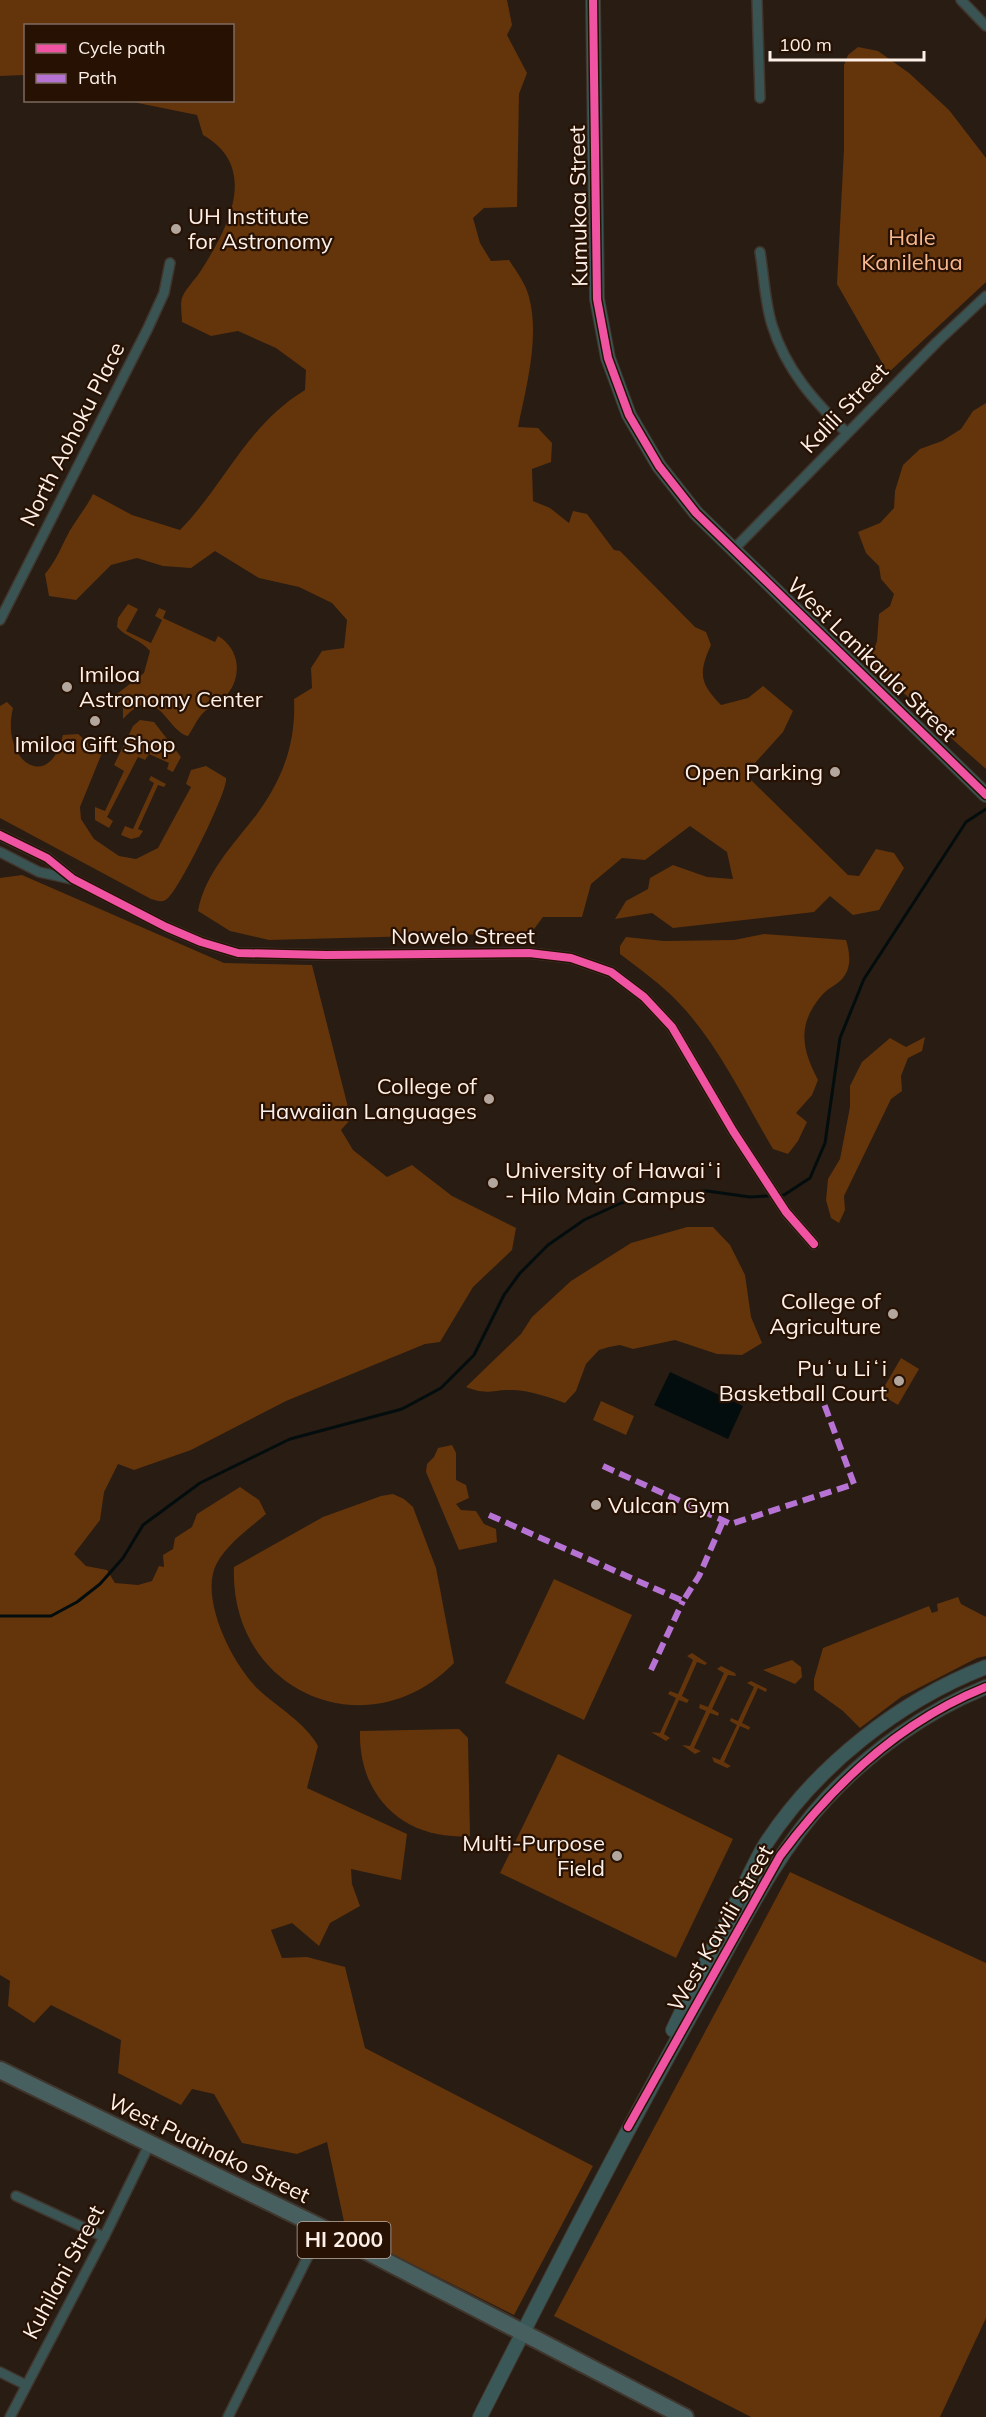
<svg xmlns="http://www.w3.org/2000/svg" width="986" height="2417" viewBox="0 0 986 2417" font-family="Mulish,sans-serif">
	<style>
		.green { fill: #64340b }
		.water { fill: #040d0e }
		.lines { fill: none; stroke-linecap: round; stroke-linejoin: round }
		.stream { stroke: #040d0e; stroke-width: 3 }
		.street-casing { stroke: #40362e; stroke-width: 12 }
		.secondary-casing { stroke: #40362e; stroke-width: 16 }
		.highway-casing { stroke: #40362e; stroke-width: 20 }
		.street { stroke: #3a5353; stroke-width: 9 }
		.secondary { stroke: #3a5858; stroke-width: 14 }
		.highway { stroke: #47605f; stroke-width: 16 }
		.quiet { stroke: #b673d3; stroke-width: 6; stroke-dasharray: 12 6; stroke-linecap: butt }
		.cycleway-casing { stroke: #271103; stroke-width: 11 }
		.cycleway { stroke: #f153a3; stroke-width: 8 }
		.poi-dot { fill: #b2a69d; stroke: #271103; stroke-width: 2 }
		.labels { text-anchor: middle; stroke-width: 4.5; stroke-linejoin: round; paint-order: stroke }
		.shield { fill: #271103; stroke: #bdada3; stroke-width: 1.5 }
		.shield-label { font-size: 21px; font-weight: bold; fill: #fdf0e8 }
		.street-label { font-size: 22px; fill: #fdf0e8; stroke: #271103 }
		.poi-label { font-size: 22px; fill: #fdf0e8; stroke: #271103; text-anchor: end }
		.park-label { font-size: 22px; fill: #f8b990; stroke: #271103 }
	</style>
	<rect width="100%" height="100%" fill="#281c13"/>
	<g class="green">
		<path d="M0 0H507L512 25 507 35 527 73 519 94 517 207 484 208 473 218 480 243 491 261 509 260C516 271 526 284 529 297 540 338 526 387 518 427L538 428 552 443 551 462 532 469 533 501 550 508 569 523 573 511 587 514 614 550 620 551 695 627 706 632 711 645C698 674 700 683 721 705L748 698 763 686 793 711 783 732 745 774 848 875 859 876 876 849 894 853 904 868 879 910 853 915 830 896 814 912 673 928 652 913 615 919 626 901 648 889 650 878 673 865 707 877 733 879 727 852 690 826 645 860 622 858 591 884 582 917H543L531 933 269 940 230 931 198 911C205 873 234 844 257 814 283 778 296 743 294 699L312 688 311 668 322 651 344 648 347 620 332 603 299 587 259 578 215 551 191 568 163 566 137 558 111 565 76 600 49 596 45 574C55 562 59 552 66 538 73 523 85 510 93 494L132 515 180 530C226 483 246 426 305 390L306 370 276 348 238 331 211 336 182 322C182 315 180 305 182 298 185 289 195 280 200 272 227 230 261 168 203 135L197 115 128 101 232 100V26H26L25 75 0 76Z"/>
		<polygon points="858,47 878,51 909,73 949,110 986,158 986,282 888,373 837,284 844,149 844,65 848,55"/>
		<polygon points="986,403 986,769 942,730 935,719 878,672 871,659 877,641 879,614 890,606 894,594 881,579 879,566 866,553 858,532 880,523 894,508 895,491 903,465 920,449 942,441 961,429 973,411"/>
		<path d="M128 604 138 609 126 631 151 643 162 620 155 616 159 608 166 611 163 618 215 642 218 636C240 649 243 677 226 696 219 703 210 706 203 713 197 719 193 729 188 736 166 731 158 680 123 719V709L117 694 144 673 150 651C140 639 127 638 117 627L118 618Z"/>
		<path d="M7 702 13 708C0 760 49 795 63 735L78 734 92 746 104 748 80 807 81 819 94 839 119 856 136 859 158 848 191 787 186 784 191 770 206 766 226 778C229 789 180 888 168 898 163 903 158 901 151 899L0 818V706Z"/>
		<polygon points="140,720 154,722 181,757 173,772 167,769 169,763 149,754 145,760 138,757 107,817 113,821 109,828 95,820 95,807 105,811 124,771 114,765 133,726"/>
		<polygon points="151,776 166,784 164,787 158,785 138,829 143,831 139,837 131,839 121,835 125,826 133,829 154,783 149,780"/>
		<path d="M22 875 224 963 312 965 351 1119 341 1130 353 1150 387 1177 412 1165 452 1196 516 1228 512 1250 473 1287 440 1342 425 1344 286 1401 191 1450 134 1470 118 1464 104 1492 100 1520 74 1554 86 1566 107 1570 115 1583 138 1585 152 1581 159 1566 164 1567 163 1555 173 1549 175 1538 192 1527 197 1514 240 1487 259 1500 266 1514C249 1529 228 1543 217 1563 198 1597 233 1665 258 1689 278 1708 305 1722 318 1746L307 1788 407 1834 401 1880 351 1869 352 1884 360 1906 330 1923 319 1946 292 1923 271 1930 282 1958 307 1957 345 1967 365 2048 593 2166 514 2315 346 2231 327 2142 297 2154 242 2143 214 2094 192 2089 181 2105 118 2073 121 2040 51 2005 34 2023 8 2006 10 1981 0 1975V878Z"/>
		<path d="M764 934 846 940C850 953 852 968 842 979 837 985 828 988 823 994 797 1023 801 1048 818 1080L812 1095 796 1113 807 1122 798 1141 788 1154 773 1149C742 1097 715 1037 671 995 655 980 637 967 620 954V946L626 937 664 941 734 940Z"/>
		<polygon points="925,1037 922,1051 908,1058 901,1076 902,1091 891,1099 844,1196 845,1210 839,1223 831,1218 826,1200 828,1179 840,1159 850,1107 850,1086 862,1062 890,1038 906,1047"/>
		<path d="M687 1227H713L730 1245 745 1275 751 1317 762 1343 742 1355 717 1354 675 1340 633 1349 620 1345 609 1347 599 1350 586 1364 576 1391 565 1403C548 1397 532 1391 513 1390 492 1389 489 1396 466 1387L521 1334 532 1317 571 1281 631 1243Z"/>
		<polygon points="901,1358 919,1369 898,1405 880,1394"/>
		<polygon points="601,1401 634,1416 626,1435 593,1420"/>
		<polygon points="452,1445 456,1453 456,1480 466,1485 469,1498 456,1504 461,1510 476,1511 484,1524 496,1529 497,1542 459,1550 426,1472 427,1464 434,1457 438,1448"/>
		<path d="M393 1494 404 1499 413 1507 436 1568 454 1663C367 1752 229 1691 234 1567L323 1517 381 1496Z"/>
		<polygon points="554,1579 632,1615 584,1720 505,1683"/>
		<polygon points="958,1597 961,1604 986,1617 986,1656 977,1658 901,1697 860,1728 843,1711 814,1690 814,1679 823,1648 929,1606 932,1613 938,1611 937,1604"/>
		<polygon points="692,1653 707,1663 705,1665 697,1662 682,1696 689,1700 687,1703 679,1700 664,1734 670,1738 666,1741 651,1732 660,1733 676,1698 668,1694 670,1691 678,1694 693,1660 687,1656"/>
		<polygon points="792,1660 801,1667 802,1677 795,1684 763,1670"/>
		<polygon points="721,1666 735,1673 736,1676 728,1675 712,1709 719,1713 718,1716 710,1713 694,1748 701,1751 695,1754 682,1745 690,1746 706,1711 699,1708 700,1704 708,1707 724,1673 717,1669"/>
		<polygon points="751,1681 767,1689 766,1692 758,1688 742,1723 750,1727 749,1730 740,1726 724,1762 731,1766 727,1768 714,1762 712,1757 720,1760 737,1725 730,1721 731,1718 738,1721 754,1687 747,1683"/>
		<path d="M459 1729 468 1738 470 1836C405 1841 358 1797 360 1731Z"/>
		<polygon points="558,1754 733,1839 676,1958 500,1873"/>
		<polygon points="790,1872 986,1963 986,2318 940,2417 751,2417 554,2316"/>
	</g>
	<polygon class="water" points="670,1372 743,1406 728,1439 654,1405"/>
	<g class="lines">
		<polyline class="stream" points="0,1616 51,1616 77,1602 100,1584 123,1558 143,1525 200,1483 290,1439 402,1409 441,1388 474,1355 504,1295 520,1273 548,1245 584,1220 621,1203 663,1193 707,1191 750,1197 784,1195 810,1178 825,1143 840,1038 864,979 966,822 986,809"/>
		<defs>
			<g id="street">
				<polyline points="757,0 760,98"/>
				<polyline points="961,0 986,26"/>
				<path d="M760 252C764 276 765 303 772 325 786 370 814 401 847 433"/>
				<polyline points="733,550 937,342 986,296"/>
				<polyline points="0,620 148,328 164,293 170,263"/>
				<polyline points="0,835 47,858 73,879 166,927 201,942 238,953 326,955 529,953 571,958 611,972 644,997 672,1027 733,1131 786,1212 814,1244"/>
				<polyline points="0,852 39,872 71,879"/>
				<polyline points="16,2196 104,2237"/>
				<polyline points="0,2372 26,2385"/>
				<polyline points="10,2417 104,2237 150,2143"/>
				<polyline points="228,2417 322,2228"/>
			</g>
			<g id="secondary">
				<polyline points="593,0 597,299 608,358 629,415 659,466 696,513 986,795"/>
				<path d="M673 2030C691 1991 711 1953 730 1915 742 1892 752 1867 765 1845 816 1766 899 1701 986 1667"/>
				<path d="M480 2417C553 2273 626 2130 705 1990 742 1924 775 1854 827 1798 871 1751 926 1711 986 1687"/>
			</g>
			<polyline id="highway" points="0,2070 322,2228 685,2417"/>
		</defs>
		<use href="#street" class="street-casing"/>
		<use href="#secondary" class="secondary-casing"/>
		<use href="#highway" class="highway-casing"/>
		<use href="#street" class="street"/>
		<use href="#secondary" class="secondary"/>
		<use href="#highway" class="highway"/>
		<g class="quiet">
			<polyline points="603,1466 731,1524 854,1484 823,1401"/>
			<polyline points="489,1515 683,1601 699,1576 723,1521"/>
			<polyline points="651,1670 683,1601"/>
		</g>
		<defs>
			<g id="cycleway">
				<polyline points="593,0 597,299 608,358 629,415 659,466 696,513 986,795"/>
				<polyline points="0,835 47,858 73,879 166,927 201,942 238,953 326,955 529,953 571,958 611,972 644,997 672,1027 733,1131 786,1212 814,1244"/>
				<path d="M628 2127 780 1856C834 1783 901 1721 986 1687"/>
			</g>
		</defs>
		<use href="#cycleway" class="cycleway-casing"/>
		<use href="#cycleway" class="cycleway"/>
	</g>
	<g class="poi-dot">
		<circle cx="176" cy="229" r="6"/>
		<circle cx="67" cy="687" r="6"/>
		<circle cx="95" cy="721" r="6"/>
		<circle cx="835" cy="772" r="6"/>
		<circle cx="489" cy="1099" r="6"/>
		<circle cx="493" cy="1183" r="6"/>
		<circle cx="893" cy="1314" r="6"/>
		<circle cx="899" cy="1381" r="6"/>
		<circle cx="596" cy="1505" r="6"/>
		<circle cx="617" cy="1856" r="6"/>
	</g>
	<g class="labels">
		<rect class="shield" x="297.5" y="2222" width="93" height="36" rx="4.5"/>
		<g class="shield-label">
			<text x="344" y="2247">HI 2000</text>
		</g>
		<g class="street-label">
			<text transform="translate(578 206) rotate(-91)" y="8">Kumukoa Street</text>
			<text transform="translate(844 408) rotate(-46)" y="8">Kalili Street</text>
			<text transform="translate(72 434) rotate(-63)" y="8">North Aohoku Place</text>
			<text transform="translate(872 659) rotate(44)" y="8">West Lanikaula Street</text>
			<text x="463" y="944">Nowelo Street</text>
			<text transform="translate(720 1928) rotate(-60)" y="8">West Kawili Street</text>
			<text transform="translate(209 2148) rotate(26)" y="8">West Puainako Street</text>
			<text transform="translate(63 2272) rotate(-62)" y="8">Kuhilani Street</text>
		</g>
		<g class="poi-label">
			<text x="188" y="224" text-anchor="start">UH Institute<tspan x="188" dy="25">for Astronomy</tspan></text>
			<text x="79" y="682" text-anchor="start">Imiloa<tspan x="79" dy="25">Astronomy Center</tspan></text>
			<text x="95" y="752" text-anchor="middle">Imiloa Gift Shop</text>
			<text x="823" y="780">Open Parking</text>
			<text x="477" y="1094">College of<tspan x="477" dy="25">Hawaiian Languages</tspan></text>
			<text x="505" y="1178" text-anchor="start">University of Hawaiʻi<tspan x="505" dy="25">- Hilo Main Campus</tspan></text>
			<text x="881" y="1309">College of<tspan x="881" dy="25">Agriculture</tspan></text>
			<text x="887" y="1376">Puʻu Liʻi<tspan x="887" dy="25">Basketball Court</tspan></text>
			<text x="608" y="1513" text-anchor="start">Vulcan Gym</text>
			<text x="605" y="1851">Multi-Purpose<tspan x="605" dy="25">Field</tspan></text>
		</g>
		<g class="park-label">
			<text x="912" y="245">Hale<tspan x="912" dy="25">Kanilehua</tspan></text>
		</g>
	</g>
	<rect x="24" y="24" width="210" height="78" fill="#271103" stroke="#7d6a5f" stroke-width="1.5"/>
	<rect x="36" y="44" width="30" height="9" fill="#f153a3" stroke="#7d6a5f" stroke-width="1.5"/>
	<text x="78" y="54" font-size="18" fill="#fdf0e8">Cycle path</text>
	<rect x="36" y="74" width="30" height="9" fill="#b673d3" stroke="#7d6a5f" stroke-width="1.5"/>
	<text x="78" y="84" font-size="18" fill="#fdf0e8">Path</text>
	<path d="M770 51v9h154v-9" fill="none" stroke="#fdf0e8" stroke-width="3"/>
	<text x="779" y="51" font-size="18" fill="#fdf0e8" stroke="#271103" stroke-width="4.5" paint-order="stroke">100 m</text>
</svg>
